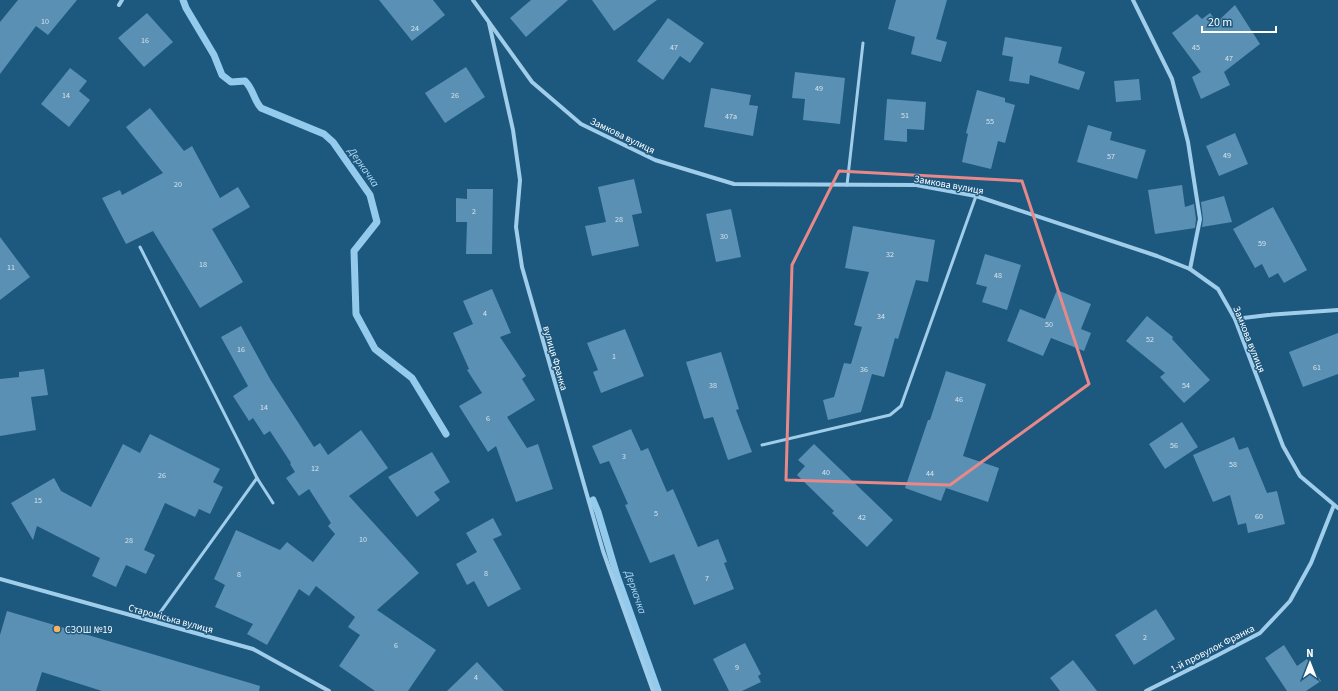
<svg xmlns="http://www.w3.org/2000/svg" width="1338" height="691" viewBox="0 0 1338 691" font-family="'Source Sans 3',sans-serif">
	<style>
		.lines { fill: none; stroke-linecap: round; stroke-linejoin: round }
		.stream { stroke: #94caeb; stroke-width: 7 }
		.building { fill: #5a90b3 }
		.lane { stroke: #a0cde9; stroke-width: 3 }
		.street { stroke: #a0cde9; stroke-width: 4 }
		.marked { fill: none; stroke: #e88989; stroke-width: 3; stroke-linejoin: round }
		.poi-dot { fill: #f9b35e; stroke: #1d587f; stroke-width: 1.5 }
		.labels { text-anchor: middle; stroke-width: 3; stroke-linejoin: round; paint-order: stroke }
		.number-label { font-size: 8px; fill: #d6e3ec }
		.street-label { font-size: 10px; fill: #fff; stroke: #1d587f }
		.poi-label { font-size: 10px; fill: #fff; stroke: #1d587f; text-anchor: start }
		.water-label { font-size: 11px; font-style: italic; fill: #acd6f1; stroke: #1d587f }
	</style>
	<rect width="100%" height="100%" fill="#1d587f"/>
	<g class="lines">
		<g class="stream">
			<path d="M183 0 186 8 214 55 222 75 231 82 245 81C254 90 253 99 261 108L324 134 333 142 370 195 377 222 354 251 356 314 375 349 412 378 446 434"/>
			<polyline points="593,500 598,512 617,576 658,691"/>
		</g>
	</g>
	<g class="building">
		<polygon points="18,0 77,0 48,35 36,26 0,74 0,22"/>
		<polygon points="379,0 433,0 445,15 412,41"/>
		<polygon points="531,0 568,0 526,37 510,18"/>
		<polygon points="592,0 657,0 614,31"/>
		<polygon points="896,0 947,0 936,39 947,42 941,62 911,54 915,37 888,29"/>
		<polygon points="1235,5 1260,44 1224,72 1230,85 1201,99 1192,77 1201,72 1172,33 1197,14 1202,19 1210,13 1217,22"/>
		<polygon points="147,13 173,42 144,67 118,38"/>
		<polygon points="668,18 704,43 690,63 680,56 663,80 637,61"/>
		<polygon points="1005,37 1062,47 1058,63 1085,72 1079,90 1030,75 1029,84 1009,81 1013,57 1002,55"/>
		<polygon points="466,67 485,97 445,123 425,93"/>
		<polygon points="70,68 87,81 79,91 90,100 69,127 41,104"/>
		<polygon points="795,72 845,78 840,124 803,120 805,99 792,98"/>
		<polygon points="1139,79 1141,100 1116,102 1114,81"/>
		<polygon points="711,88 751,95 749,105 758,106 753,136 704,127"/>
		<polygon points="977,90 1005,98 1005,102 1015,105 1005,143 998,141 991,169 962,162 968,134 966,133"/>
		<polygon points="887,99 926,102 924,130 907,129 907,142 884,140"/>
		<polygon points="150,108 184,151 192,146 220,198 238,187 250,207 212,229 243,282 200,308 153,231 126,244 102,198 120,190 122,195 163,173 126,127"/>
		<polygon points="1088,125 1112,132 1110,140 1146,150 1137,179 1077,162"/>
		<polygon points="1235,133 1248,164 1219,176 1206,146"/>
		<polygon points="634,179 642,213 632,215 639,246 592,256 585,226 606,222 598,187"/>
		<polygon points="1182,185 1185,207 1194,204 1196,219 1195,228 1155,234 1148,190"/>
		<polygon points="467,189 493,189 492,254 466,254 467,222 456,222 456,198 467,199"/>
		<polygon points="1224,196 1232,222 1202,227 1203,219 1201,202"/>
		<polygon points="1273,207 1307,270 1284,283 1278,273 1269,278 1262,264 1255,268 1233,229"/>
		<polygon points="731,209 741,257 716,262 706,214"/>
		<polygon points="853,226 935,240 928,282 916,280 898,339 895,338 884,377 872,374 861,412 828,420 823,400 834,397 844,363 851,364 862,327 854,325 869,272 845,268"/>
		<polygon points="0,237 30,277 0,300"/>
		<polygon points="985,254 1021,265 1007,310 982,302 987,287 976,284"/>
		<polygon points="492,289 511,333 500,337 526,376 522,379 535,400 507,417 527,448 538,444 553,489 516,502 496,446 488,452 459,406 482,393 467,370 469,369 453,333 473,324 463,301"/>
		<polygon points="1057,290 1091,304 1081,329 1091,333 1084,351 1051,338 1043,356 1007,341 1020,309 1045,319"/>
		<polygon points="1147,316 1173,337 1172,339 1210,380 1184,403 1160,377 1165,373 1126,341"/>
		<polygon points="241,326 270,379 314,447 320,443 328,455 361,430 388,468 349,496 419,573 377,610 436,650 408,691 375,691 339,666 360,635 348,627 355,617 316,586 309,596 299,589 267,645 247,634 253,624 215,607 225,585 214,579 236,530 280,550 287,542 313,562 335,534 328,526 331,523 309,489 299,496 286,478 295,472 290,464 291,463 270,431 264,435 253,418 249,421 233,396 248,386 221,337"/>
		<polygon points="625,329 644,376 601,393 593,372 598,370 587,343"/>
		<polygon points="1338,333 1338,374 1303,387 1289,352"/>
		<polygon points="721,352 739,409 736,410 752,452 728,460 713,417 704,419 686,362"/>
		<polygon points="44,369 48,395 31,397 36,430 0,436 0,379 19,377 19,372"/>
		<polygon points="946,371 986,384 963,456 999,468 988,502 946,488 941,501 905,488 928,420 930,420"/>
		<polygon points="1182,422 1198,447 1165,469 1149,444"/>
		<polygon points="631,429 641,451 648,448 667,492 673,489 698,547 718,539 727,562 724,563 734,589 694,605 674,554 650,563 625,505 628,504 609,461 600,464 592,446"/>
		<polygon points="150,434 220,469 213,482 223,487 210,514 199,509 195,517 165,503 144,550 155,555 146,574 126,565 116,587 92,576 100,558 37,526 33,540 11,503 54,478 61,491 91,507 123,444 140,453"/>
		<polygon points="1234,437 1239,450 1248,447 1267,493 1277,491 1285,524 1248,533 1246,523 1238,525 1230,495 1213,502 1193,455"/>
		<polygon points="814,444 893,520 867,547 832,513 834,511 797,475 805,466 798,460"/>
		<polygon points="432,452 450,482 434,492 440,500 417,517 388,477"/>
		<polygon points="493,518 502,535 493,539 521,589 488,607 474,581 467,585 456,564 477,552 466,533"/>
		<polygon points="1156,609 1175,639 1134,665 1115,635"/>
		<polygon points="7,611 260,686 259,691 102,691 42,672 36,691 0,691 0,635"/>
		<polygon points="745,643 761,674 758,676 761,682 742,691 729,691 713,659"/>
		<polygon points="1284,645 1297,666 1307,659 1321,681 1306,691 1287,691 1265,658"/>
		<polygon points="1073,660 1097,691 1060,691 1050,678"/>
		<polygon points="477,662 504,691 447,691"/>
	</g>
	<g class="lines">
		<g class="lane">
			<polyline points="847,185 863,43"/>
			<polyline points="140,247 257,478 273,503"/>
			<polyline points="762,445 890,415 901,406 976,196"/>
			<polyline points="154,621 257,478"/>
		</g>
		<g class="street">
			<polyline points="473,0 532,82 581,124 655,160 734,184 916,185 976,196 1157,256 1190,269 1218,289 1235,319 1283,446 1300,476 1338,508"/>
			<polyline points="1133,0 1172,79 1188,142 1200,219 1190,269"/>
			<polyline points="119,5 122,0"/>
			<polyline points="489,23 513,130 520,180 516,227 522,267 603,551 653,691"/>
			<polyline points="1235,319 1268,315 1338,310"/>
			<polyline points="0,579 253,649 329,691"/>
			<polyline points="1146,691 1218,655 1260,633 1290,601 1311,563 1334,505"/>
		</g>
	</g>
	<path class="marked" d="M839 171 1022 181 1089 384 950 485 786 480 792 265Z"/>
	<circle class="poi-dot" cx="57" cy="629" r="4"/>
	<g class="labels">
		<g class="number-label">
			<text x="45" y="24">10</text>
			<text x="415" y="31">24</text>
			<text x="145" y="43">16</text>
			<text x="674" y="50">47</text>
			<text x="1196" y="50">45</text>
			<text x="1229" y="61">47</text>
			<text x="819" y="91">49</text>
			<text x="66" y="98">14</text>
			<text x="455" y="98">26</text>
			<text x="905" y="118">51</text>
			<text x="731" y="119">47а</text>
			<text x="990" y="124">55</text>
			<text x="1227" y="158">49</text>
			<text x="1111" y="159">57</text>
			<text x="178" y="187">20</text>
			<text x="474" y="214">2</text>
			<text x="619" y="222">28</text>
			<text x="724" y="239">30</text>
			<text x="1262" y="246">59</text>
			<text x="890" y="257">32</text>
			<text x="203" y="267">18</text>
			<text x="11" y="270">11</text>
			<text x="998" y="278">48</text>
			<text x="485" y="316">4</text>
			<text x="881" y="319">34</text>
			<text x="1049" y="327">50</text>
			<text x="1150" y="342">52</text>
			<text x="241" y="352">16</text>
			<text x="614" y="359">1</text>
			<text x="1317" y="370">61</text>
			<text x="864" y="372">36</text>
			<text x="713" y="388">38</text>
			<text x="1186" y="388">54</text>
			<text x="959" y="402">46</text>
			<text x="264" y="410">14</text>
			<text x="488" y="421">6</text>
			<text x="1174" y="448">56</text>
			<text x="624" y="459">3</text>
			<text x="1233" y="467">58</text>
			<text x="315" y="471">12</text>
			<text x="826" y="475">40</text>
			<text x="930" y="476">44</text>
			<text x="162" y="478">26</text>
			<text x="38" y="503">15</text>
			<text x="656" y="516">5</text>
			<text x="1259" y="519">60</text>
			<text x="862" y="520">42</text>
			<text x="363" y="542">10</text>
			<text x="129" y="543">28</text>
			<text x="486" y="576">8</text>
			<text x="239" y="577">8</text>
			<text x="707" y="581">7</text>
			<text x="1145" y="640">2</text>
			<text x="396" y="648">6</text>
			<text x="737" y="670">9</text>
			<text x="476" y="680">4</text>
		</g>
		<g class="street-label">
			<text transform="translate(623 135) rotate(26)" y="4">Замкова вулиця</text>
			<text transform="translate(949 184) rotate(10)" y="4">Замкова вулиця</text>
			<text transform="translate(1250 339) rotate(68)" y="4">Замкова вулиця</text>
			<text transform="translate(556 358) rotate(74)" y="4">вулиця Франка</text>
			<text transform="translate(171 618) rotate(15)" y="4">Староміська вулиця</text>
			<text transform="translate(1212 648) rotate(-27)" y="4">1-й провулок Франка</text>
		</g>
		<g class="poi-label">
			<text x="65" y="633">СЗОШ №19</text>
		</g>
		<g class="water-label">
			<text transform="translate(364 167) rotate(55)" y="4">Деркачка</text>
			<text transform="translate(636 592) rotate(71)" y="4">Деркачка</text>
		</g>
	</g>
	<g transform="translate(1310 663)" stroke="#1d587f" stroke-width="3" paint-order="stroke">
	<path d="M0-3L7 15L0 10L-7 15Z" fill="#ffffff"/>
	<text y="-6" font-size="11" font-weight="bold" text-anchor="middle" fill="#ffffff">N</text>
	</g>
	<path d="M1202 26v6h74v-6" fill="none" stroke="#ffffff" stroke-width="2"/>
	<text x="1208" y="26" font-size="12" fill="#ffffff" stroke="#1d587f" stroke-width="3" paint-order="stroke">20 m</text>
</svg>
